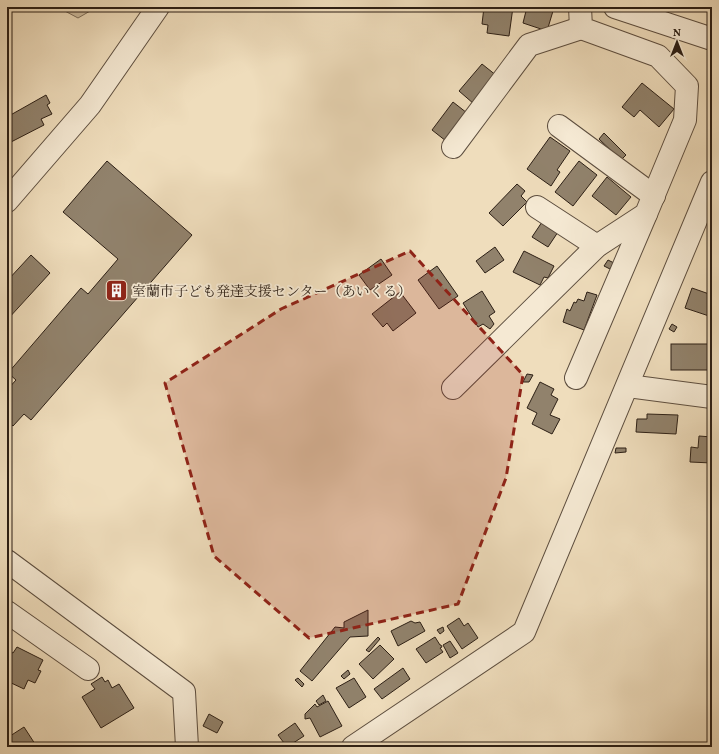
<svg xmlns="http://www.w3.org/2000/svg" width="719" height="754" viewBox="0 0 719 754" font-family="Vollkorn,'Noto Serif JP',serif">
	<style>
		.green { fill: #cebda0; stroke: #7d6e5a }
		.building { fill: #91826c; stroke: #2c1f15 }
		.lines { fill: none; stroke-linecap: round; stroke-linejoin: round }
		.minor-casing { stroke: #5d4e3f; stroke-width: 24 }
		.minor { stroke: #f5e9d3; stroke-width: 22 }
		.marked { fill: #8f2418; fill-opacity: 0.2; stroke: #8f2418; stroke-width: 3; stroke-dasharray: 8 5; stroke-linejoin: round }
		.labels { text-anchor: middle; stroke-width: 3.5; stroke-linejoin: round; paint-order: stroke }
		.poi-label { font-size: 14px; fill: #2c1f15; stroke: #f5e9d3; text-anchor: start }
	</style>
	<rect width="100%" height="100%" fill="#efddbc"/>
	<filter id="stains"><feTurbulence type="fractalNoise" baseFrequency=".005" numOctaves="4"/><feColorMatrix values="0 0 0 0 .2 0 0 0 0 .09 0 0 0 0 .02 0 0 0 .5 -.17"/></filter>
	<radialGradient id="worn" r=".72"><stop offset=".6" stop-color="#630" stop-opacity="0"/><stop offset="1" stop-color="#630" stop-opacity=".3"/></radialGradient>
	<polygon class="green" points="43,7 97,7 78,18 63,10"/>
	<g class="building">
		<polygon points="484,7 513,7 509,36 487,33 488,25 482,24"/>
		<polygon points="527,7 539,7 553,11 547,31 523,23"/>
		<polygon points="482,64 497,76 474,104 459,91"/>
		<polygon points="642,83 674,109 659,127 640,110 634,117 622,107"/>
		<polygon points="46,95 50,103 47,105 52,114 41,119 44,125 11,142 7,134 7,117"/>
		<polygon points="453,102 467,113 446,141 432,130"/>
		<polygon points="604,133 626,155 621,160 599,139"/>
		<polygon points="550,137 570,151 557,170 560,172 551,186 527,169"/>
		<polygon points="107,161 192,235 31,420 24,414 13,426 7,421 7,390 16,380 8,373 81,288 88,294 118,259 63,212"/>
		<polygon points="579,161 597,175 573,206 555,192"/>
		<polygon points="607,177 631,197 616,215 592,196"/>
		<polygon points="517,184 525,191 521,196 527,202 503,226 489,213"/>
		<polygon points="542,222 558,232 548,247 532,237"/>
		<polygon points="495,247 504,260 485,273 476,261"/>
		<polygon points="524,251 554,266 548,278 544,277 540,285 513,272"/>
		<polygon points="31,255 50,273 7,320 7,281"/>
		<polygon points="381,259 392,275 370,290 359,275"/>
		<polygon points="608,260 614,263 610,269 604,266"/>
		<polygon points="437,266 458,296 439,309 418,280"/>
		<polygon points="692,288 712,295 712,317 685,308"/>
		<polygon points="482,291 495,312 489,316 494,324 490,329 483,324 478,327 463,303"/>
		<polygon points="400,292 416,313 393,331 387,323 383,327 372,314"/>
		<polygon points="587,292 597,295 584,330 563,322 567,309 570,311 574,302 576,303 578,299 584,301"/>
		<polygon points="672,324 677,327 674,332 669,329"/>
		<rect x="671" y="344" width="40" height="26"/>
		<polygon points="527,374 533,375 529,382 523,382"/>
		<polygon points="540,382 554,389 551,395 558,399 550,415 560,419 552,434 532,424 537,413 527,408"/>
		<polygon points="647,414 678,415 676,434 636,432 637,419 647,419"/>
		<polygon points="699,436 712,437 712,463 690,462 691,447 698,448"/>
		<polygon points="616,448 626,448 626,452 615,453"/>
		<polygon points="368,610 368,636 350,637 312,681 300,671 335,627 344,628 344,622"/>
		<polygon points="459,618 464,626 468,623 478,638 462,649 447,626"/>
		<polygon points="411,621 415,623 420,622 425,631 398,646 391,631"/>
		<polygon points="443,627 444,631 440,634 437,630"/>
		<polygon points="378,637 380,639 369,652 366,650"/>
		<polygon points="435,637 440,645 441,645 442,647 440,648 443,652 426,663 416,649"/>
		<polygon points="450,641 458,653 450,658 443,645"/>
		<polygon points="380,645 394,659 373,679 359,664"/>
		<polygon points="17,647 43,660 38,670 41,671 35,683 28,680 24,689 7,681 7,653 8,651 13,653"/>
		<polygon points="403,668 410,679 382,699 374,689"/>
		<polygon points="348,670 350,674 344,679 341,676"/>
		<polygon points="102,677 105,682 108,680 112,688 119,684 134,708 101,728 82,697 95,689 91,684"/>
		<polygon points="298,678 304,684 302,687 295,680"/>
		<polygon points="354,678 366,697 349,708 336,688"/>
		<polygon points="323,695 326,701 319,705 316,701"/>
		<polygon points="328,701 342,726 320,737 310,718 305,719 305,714 315,704 317,707"/>
		<polygon points="209,714 223,722 217,733 203,726"/>
		<polygon points="295,723 304,736 287,747 278,735"/>
		<polygon points="24,727 37,747 7,747 7,738"/>
	</g>
	<g class="lines">
		<defs>
			<g id="minor">
				<polyline points="615,7 712,39"/>
				<polyline points="559,126 654,196"/>
				<polyline points="453,147 529,45 581,28"/>
				<polyline points="7,201 90,105 158,7"/>
				<polyline points="537,207 597,246"/>
				<polyline points="576,378 646,214"/>
				<polyline points="628,386 712,397"/>
				<polyline points="453,388 597,246 646,214 685,120 687,86 658,56 581,28 580,7"/>
				<polyline points="7,561 184,692 187,747"/>
				<polyline points="7,612 88,669"/>
				<polyline points="353,747 524,632 712,182"/>
			</g>
		</defs>
		<use href="#minor" class="minor-casing"/>
		<use href="#minor" class="minor"/>
	</g>
	<path class="marked" d="M410 251 523 375 506 478 458 604 309 638 214 556 165 383 281 309Z"/>
	<defs>
		<symbol id="building-square" viewBox="-11 -11 22 22"><rect x="-9" y="-9" width="18" height="18" rx="4" fill="#8f2418" stroke="#f5e9d3"/><path d="M-4-6H4V6H1V3H-1V6H-4ZM-2.5-4.3h1.7v1.8h-1.7ZM.8-4.3h1.7v1.8H.8ZM-2.5-1h1.7V.8h-1.7ZM.8-1h1.7V.8H.8Z" fill="#fff"/></symbol>
	</defs>
	<g fill-rule="evenodd">
		<use href="#building-square" x="104" y="278" width="25" height="25"/>
	</g>
	<g class="labels">
		<g class="poi-label">
			<text x="132" y="296">室蘭市子ども発達支援センター（あいくる）</text>
		</g>
	</g>
	<rect width="719" height="754" fill="none" stroke="#efddbc" stroke-width="24"/>
	<rect x="8" y="8" width="703" height="738" fill="none" stroke="#2c1f15" stroke-width="2"/>
	<rect x="12" y="12" width="695" height="730" fill="none" stroke="#2c1f15"/>
	<g transform="translate(677 42)" stroke="#f5e9d3" stroke-width="3" paint-order="stroke">
	<path d="M0-3L7 15L0 10L-7 15Z" fill="#2c1f15"/>
	<text y="-6" font-size="11" font-weight="bold" text-anchor="middle" fill="#2c1f15">N</text>
	</g>
	<rect width="100%" height="100%" filter="url(#stains)"/>
	<rect width="100%" height="100%" fill="url(#worn)"/>
</svg>
